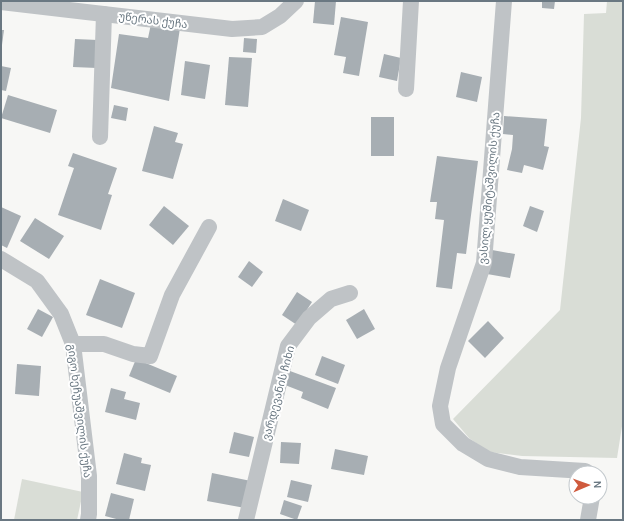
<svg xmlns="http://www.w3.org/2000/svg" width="624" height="521" viewBox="0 0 624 521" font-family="Karla,'Noto Sans Georgian',sans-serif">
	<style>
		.grass { fill: #d9ddd6 }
		.building { fill: #a7aeb3 }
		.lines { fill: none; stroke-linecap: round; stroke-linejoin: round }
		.minor { stroke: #bfc3c6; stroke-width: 16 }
		.labels { text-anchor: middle; stroke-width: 4; stroke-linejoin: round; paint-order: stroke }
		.street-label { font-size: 11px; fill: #6a7882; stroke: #fff }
	</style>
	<rect width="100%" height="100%" fill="#f7f7f5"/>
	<g class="grass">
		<polygon points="607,1 623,1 623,420 617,458 522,456 489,452 469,438 453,419 560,310 581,118 584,14 606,13"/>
		<polygon points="22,479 83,492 77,520 14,520"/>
	</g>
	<g class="building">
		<polygon points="315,1 336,1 334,25 313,23"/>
		<polygon points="542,1 555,1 554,9 542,8"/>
		<polygon points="341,17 368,22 359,76 343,73 346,57 334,55"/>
		<polygon points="151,24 180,28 169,101 111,88 119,34 148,38"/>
		<polygon points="1,30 4,30 2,45 1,44"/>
		<polygon points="244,38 257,39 256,53 243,52"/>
		<polygon points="75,39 98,40 97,68 73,67"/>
		<polygon points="384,54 401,58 397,81 379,77"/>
		<polygon points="229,57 252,58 248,107 225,105"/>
		<polygon points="185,61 210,65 205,99 181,95"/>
		<polygon points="1,66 11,68 6,91 1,90"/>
		<polygon points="461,72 482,77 477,102 456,97"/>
		<polygon points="8,95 57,110 50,133 1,118"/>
		<polygon points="114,105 128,108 126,121 111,118"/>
		<polygon points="504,116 547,119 544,146 549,147 543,170 524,165 522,173 507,170 512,149 513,135 503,134"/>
		<rect x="371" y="117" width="23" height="39"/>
		<polygon points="154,126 178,133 175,142 183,144 173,179 142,171"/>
		<polygon points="73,153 117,168 108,194 112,195 101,230 58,215 74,168 68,166"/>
		<polygon points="437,156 478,161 466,254 457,253 452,289 436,287 444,220 435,219 437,202 430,202"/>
		<polygon points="283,199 309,210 301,231 275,221"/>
		<polygon points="164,206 189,226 173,245 149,225"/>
		<polygon points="530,206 544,211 537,232 523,226"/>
		<polygon points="1,207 21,216 7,248 1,245"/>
		<polygon points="35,218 64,236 49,259 20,241"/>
		<polygon points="492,250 515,254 510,278 487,274"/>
		<polygon points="249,261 263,272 252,287 238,277"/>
		<polygon points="100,279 135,293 122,328 86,315"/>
		<polygon points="297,292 312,302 297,325 282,315"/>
		<polygon points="38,309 53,317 42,337 27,329"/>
		<polygon points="364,309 375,329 357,339 346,320"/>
		<polygon points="488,321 504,338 485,358 468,341"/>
		<polygon points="322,356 345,365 338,384 315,375"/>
		<polygon points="136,359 177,376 170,393 129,376"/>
		<polygon points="17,364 41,366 39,396 15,394"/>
		<polygon points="290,371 336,388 328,409 301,398 303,392 285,385"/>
		<polygon points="111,388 126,392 124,399 140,403 136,420 105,412"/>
		<polygon points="234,432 254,437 249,457 229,453"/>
		<polygon points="281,442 301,443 299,464 280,463"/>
		<polygon points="335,449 368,456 364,475 331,469"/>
		<polygon points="124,453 142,458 141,463 151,465 145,491 116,484"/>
		<polygon points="212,473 251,481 245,508 207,501"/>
		<polygon points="291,480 312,485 308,502 287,497"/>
		<polygon points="111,493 134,499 129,520 120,520 105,516"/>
		<polygon points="284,500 302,506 297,520 280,514"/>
	</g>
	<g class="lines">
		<g class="minor">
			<polyline points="504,1 484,263 448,368 440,406 443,424 463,444 488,459 520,467 585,471 588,473"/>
			<polyline points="1,2 232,29 262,27 280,16 296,1"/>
			<polyline points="406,89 411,1"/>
			<polyline points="100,137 104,14"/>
			<polyline points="1,259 37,281 61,314 73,344 89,476 89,514 88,520"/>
			<polyline points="73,344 104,344 133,354 150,356 172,295 209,227"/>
			<polyline points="246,520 288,346 309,318 331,299 350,293"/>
			<polyline points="588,520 592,497"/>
		</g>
	</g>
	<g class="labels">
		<g class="street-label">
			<text transform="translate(153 20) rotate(7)" y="4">უწერას ქუჩა</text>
			<text transform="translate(489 188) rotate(-85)" y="4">ვასილ ყუშიტაშვილის ქუჩა</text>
			<text transform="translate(278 393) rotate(-75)" y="4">ვარდევანის ჩიხი</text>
			<text transform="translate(80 411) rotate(83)" y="4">გიგო ხეჩუაშვილის ქუჩა</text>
		</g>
	</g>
	<rect width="624" height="521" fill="none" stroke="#6a7882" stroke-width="4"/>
	<g transform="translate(588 485) rotate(88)"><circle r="19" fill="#ffffff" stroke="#c3c9cd"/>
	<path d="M0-3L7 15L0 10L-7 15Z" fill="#cf5a3d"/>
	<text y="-6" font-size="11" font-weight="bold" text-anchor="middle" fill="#6a7882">N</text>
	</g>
</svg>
